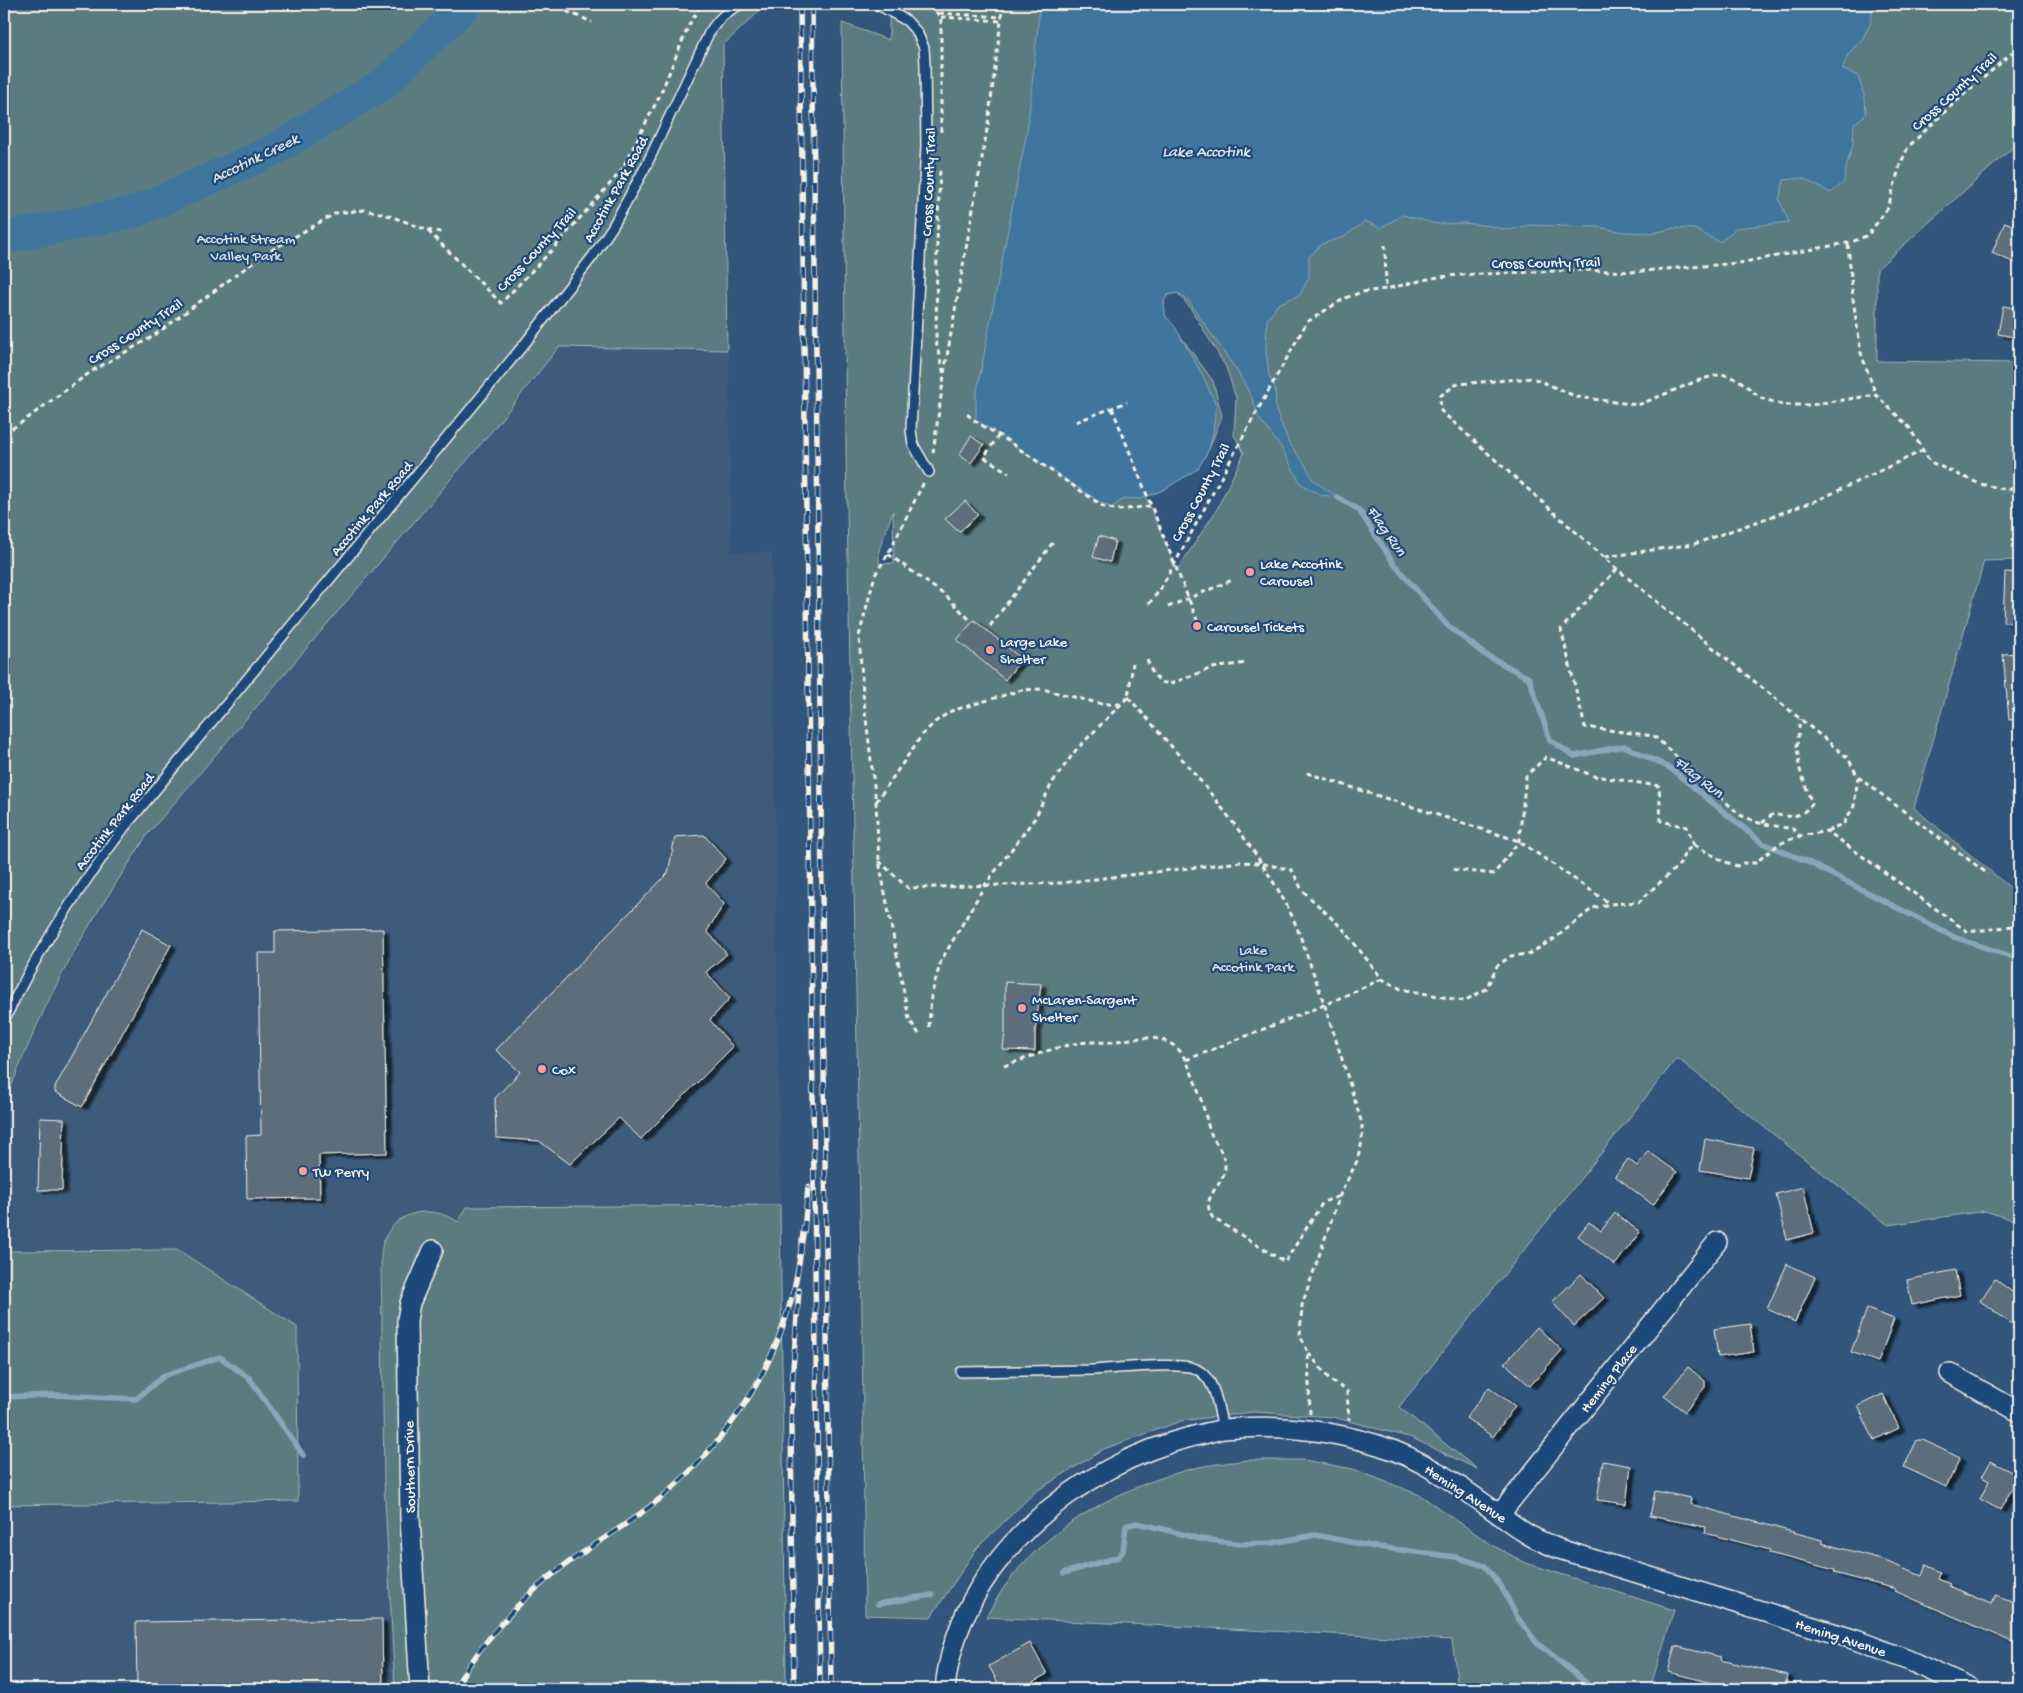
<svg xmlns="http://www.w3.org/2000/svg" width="2023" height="1693" viewBox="0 0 2023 1693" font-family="'Gochi Hand',sans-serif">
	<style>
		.built { fill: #3e5c7b }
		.green { fill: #5a7b80; stroke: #a7b6b4; fill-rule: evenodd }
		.water { fill: #41769d; stroke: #89a7bb }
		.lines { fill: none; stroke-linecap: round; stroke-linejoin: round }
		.stream { stroke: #89a7bb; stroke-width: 5.5 }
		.river { stroke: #41769d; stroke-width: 32 }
		.building { fill: #5b6e7c; stroke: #f4f1e8; filter: url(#shadow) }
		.lane-casing { stroke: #f4f1e8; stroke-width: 12 }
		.street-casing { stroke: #f4f1e8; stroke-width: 22 }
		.path { stroke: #f4f1e8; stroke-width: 3; stroke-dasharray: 5 4; stroke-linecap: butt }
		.lane { stroke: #1f4a7a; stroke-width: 9 }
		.street { stroke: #1f4a7a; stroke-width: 19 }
		.rail-casing { stroke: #f4f1e8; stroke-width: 5.5 }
		.rail { stroke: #1f4a7a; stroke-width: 4; stroke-dasharray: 11; stroke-linecap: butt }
		.poi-dot { fill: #ff9aa2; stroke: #1f4a7a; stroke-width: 2 }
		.labels { text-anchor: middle; stroke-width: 4.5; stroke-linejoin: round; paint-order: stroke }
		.street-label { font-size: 15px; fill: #f4f1e8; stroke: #1f4a7a }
		.park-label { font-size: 15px; fill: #dddfd8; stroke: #1f4a7a }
		.poi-label { font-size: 15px; fill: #f4f1e8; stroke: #1f4a7a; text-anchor: start }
		.water-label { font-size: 16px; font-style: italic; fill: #d9dfdd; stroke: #1f4a7a }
	</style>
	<defs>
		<filter id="shadow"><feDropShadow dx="5.5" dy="3" stdDeviation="1" flood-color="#0009"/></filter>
	</defs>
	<rect width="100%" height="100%" fill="#31557b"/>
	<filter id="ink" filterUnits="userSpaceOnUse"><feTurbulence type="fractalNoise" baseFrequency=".02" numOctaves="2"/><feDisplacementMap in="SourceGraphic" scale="10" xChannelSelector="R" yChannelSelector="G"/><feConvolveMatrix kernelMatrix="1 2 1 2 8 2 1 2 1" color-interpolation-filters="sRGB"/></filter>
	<g filter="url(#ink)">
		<g class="built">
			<polygon points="562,346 729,349 731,552 772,553 780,1205 467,1207 458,1223 442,1213 424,1211 402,1218 391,1228 384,1242 381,1257 384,1481 395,1689 4,1689 4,1505 298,1500 297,1327 178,1250 4,1251 4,1109 23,1059 54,993 81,943 128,867 160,821 494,431"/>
			<polygon points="786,1682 786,1689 434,1689 434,1683"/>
		</g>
		<g class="green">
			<path d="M4 4H765V6L723 45 727 350 559 347 492 431 148 834C117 882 85 929 59 980 38 1021 20 1063 4 1105Z"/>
			<path d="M889 4H2019V142L1877 269V361L2019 363V560L1984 561 1914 808 2019 895V1222L1985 1211 1888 1225 1677 1058 1399 1407 1477 1469 1412 1438 1333 1417 1253 1412 1181 1421 1104 1449 1035 1492 977 1548 931 1617 865 1615 862 1319 846 450 842 23 889 40ZM1178 293 1191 309 1226 367 1236 398 1234 435 1244 453 1216 511 1177 570 1146 497 1165 489 1198 468 1209 449 1222 416 1213 381 1165 315 1164 300 1168 295ZM893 511 894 563 879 564V550Z"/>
			<path d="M780 1205 786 1682 434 1683V1689H395L384 1481 381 1257C382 1215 426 1200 458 1222L467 1207Z"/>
			<polygon points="178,1250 297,1327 298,1501 4,1505 4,1251"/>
			<path d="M1247 1460H1304L1353 1469 1420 1495 1492 1545 1526 1563 1674 1610 1650 1689H1458L1452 1640 986 1617C994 1604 1001 1590 1011 1578 1054 1523 1124 1486 1191 1469 1209 1464 1229 1463 1247 1460Z"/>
		</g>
		<polygon class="water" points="1040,4 1872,4 1871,22 1863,38 1849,53 1842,69 1858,76 1865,98 1866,114 1854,124 1853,144 1847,164 1844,182 1831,193 1802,178 1784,180 1779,200 1789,222 1736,228 1720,242 1694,229 1674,228 1654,233 1624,232 1598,227 1530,225 1508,230 1490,226 1464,223 1437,224 1403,215 1380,228 1365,221 1344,237 1322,244 1309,257 1309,277 1300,295 1278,304 1267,320 1266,350 1269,376 1275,387 1276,411 1289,443 1306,466 1313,480 1337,497 1321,495 1301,484 1281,447 1260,420 1251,396 1239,374 1188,300 1178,293 1168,295 1164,301 1165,315 1175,327 1203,376 1216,405 1213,433 1209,449 1198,469 1165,489 1141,499 1125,498 1111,508 1095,499 976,420 976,396 1028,125"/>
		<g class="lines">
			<g class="stream">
				<polyline points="1337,497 1359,510 1394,564 1446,624 1484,654 1529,678 1550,740 1574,756 1624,746 1670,768 1762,843 1806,861 1954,937 2019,959"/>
				<polyline points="4,1397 56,1395 136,1399 165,1375 220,1357 250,1379 303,1455"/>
				<polyline points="1064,1573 1118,1557 1123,1551 1126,1526 1136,1523 1159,1528 1200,1539 1242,1544 1272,1543 1315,1535 1370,1546 1456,1557 1485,1566 1501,1586 1517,1617 1537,1643 1594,1689"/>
				<polyline points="878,1604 932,1595"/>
			</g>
			<polyline class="river" points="4,238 135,212 272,151 381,86 467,4"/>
		</g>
		<g class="building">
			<polygon points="2005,222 2019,228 2019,265 1992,253"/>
			<polygon points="2003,306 2019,309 2019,338 1998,334"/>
			<polygon points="971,436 984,445 971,463 959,455"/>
			<polygon points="965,501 978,515 959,532 945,519"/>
			<polygon points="1099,536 1115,541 1110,562 1093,557"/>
			<polygon points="2005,572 2019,573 2019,622 2003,622"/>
			<polygon points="974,620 1022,659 1005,680 957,640"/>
			<polygon points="2019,653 2019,719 2009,720 2003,654"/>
			<polygon points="704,835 726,859 706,883 724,904 707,931 727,954 706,972 730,998 710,1020 733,1047 641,1139 619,1118 570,1164 539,1141 496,1138 495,1098 520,1072 496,1050 668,873 675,837"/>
			<polygon points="142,929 171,945 82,1107 55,1092 55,1087"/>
			<polygon points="383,929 387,1153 319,1155 320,1198 247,1199 246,1136 261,1135 258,953 275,953 275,931"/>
			<polygon points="1005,982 1041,984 1035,1034 1035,1051 1003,1050 1005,1032"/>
			<polygon points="40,1118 64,1119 62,1190 38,1190"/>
			<polygon points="1705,1139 1754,1148 1748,1178 1700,1170"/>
			<polygon points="1648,1151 1677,1172 1653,1205 1615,1176 1628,1159 1637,1166"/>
			<polygon points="1803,1187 1814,1233 1787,1240 1776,1194"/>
			<polygon points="1615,1213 1640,1232 1615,1265 1578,1236 1589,1222 1601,1231"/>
			<polygon points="1787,1264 1815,1277 1795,1322 1767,1309"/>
			<polygon points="1955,1270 1960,1295 1912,1305 1907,1280"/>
			<polygon points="1581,1274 1604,1298 1574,1326 1552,1302"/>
			<polygon points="1995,1279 2019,1297 2019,1329 1980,1301"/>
			<polygon points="1867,1309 1894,1319 1878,1362 1851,1352"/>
			<polygon points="1750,1324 1754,1352 1718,1357 1714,1329"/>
			<polygon points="1537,1327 1562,1350 1530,1386 1505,1363"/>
			<polygon points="1688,1367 1705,1381 1705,1387 1685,1412 1664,1396"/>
			<polygon points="1489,1387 1515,1406 1493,1437 1466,1418"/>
			<polygon points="1883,1394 1899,1428 1874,1440 1858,1406"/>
			<polygon points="1917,1440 1923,1440 1960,1458 1946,1487 1904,1467"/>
			<polygon points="1603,1461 1631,1466 1626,1504 1597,1500"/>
			<polygon points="1991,1461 2019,1476 2000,1510 1980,1499 1989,1481 1982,1477"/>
			<polygon points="1655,1491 1691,1498 1690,1504 1822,1540 1822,1543 1885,1560 1885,1561 1922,1576 1926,1565 1941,1572 1938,1579 1950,1584 1949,1586 1992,1604 1996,1595 2019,1604 2019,1645 1895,1591 1896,1589 1834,1573 1835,1570 1769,1553 1770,1550 1705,1533 1706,1527 1650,1516"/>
			<polygon points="382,1619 383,1689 137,1689 136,1622"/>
			<polygon points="1030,1643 1047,1674 1020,1689 1001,1689 989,1666"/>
			<polygon points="1675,1646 1721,1657 1720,1660 1788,1675 1785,1689 1735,1689 1668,1672"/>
		</g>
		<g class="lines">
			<defs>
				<g id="lane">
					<polyline points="877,4 907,21 917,32 924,48 925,65 926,146 911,430 913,444 929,472"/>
					<path d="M4 1021C36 952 78 889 124 828L526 342 593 256 613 226 646 166 709 33C718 19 726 11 742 4"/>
					<path d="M961 1372C1004 1371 1047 1371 1090 1370 1111 1369 1181 1361 1196 1369 1217 1379 1218 1410 1223 1429"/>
				</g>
				<g id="street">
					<polyline points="1950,1373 2019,1412"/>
					<polyline points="1500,1514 1717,1242"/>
					<polyline points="420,1689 410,1518 407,1320 410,1303 433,1250"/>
					<path d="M945 1689C957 1562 1077 1465 1194 1436 1204 1434 1214 1431 1224 1429 1276 1424 1328 1430 1378 1445 1434 1462 1477 1500 1524 1532 1534 1539 1548 1544 1559 1549L1853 1639 1908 1660 1971 1689"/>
				</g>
			</defs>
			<use href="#lane" class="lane-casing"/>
			<use href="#street" class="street-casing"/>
			<g class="path">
				<polyline points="561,4 566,11 592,22"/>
				<polyline points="931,4 941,19 941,135"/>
				<polyline points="939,13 1002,17"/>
				<polyline points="941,17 1001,21"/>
				<polyline points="427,230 441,232"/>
				<polyline points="1848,244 1853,299 1861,353 1876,395 1909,427 1930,462 1980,484 2008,490 2019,484"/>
				<polyline points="1385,245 1386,289"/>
				<polyline points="944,373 988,124 1003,4"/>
				<polyline points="1112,408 1197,620"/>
				<path d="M967 414C977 424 993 431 1005 439 1038 462 1071 484 1104 507L1120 510 1150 506"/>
				<polyline points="1076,422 1127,402"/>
				<polyline points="4,433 18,425 92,371 152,337 263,255 336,213 364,210 385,214 427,230 501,303 552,250 621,171 660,95 689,25 701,4"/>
				<polyline points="999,435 984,457 1009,473"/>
				<polyline points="933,453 944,375 936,342 937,243 940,168"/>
				<polyline points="888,554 946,596 969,619"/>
				<polyline points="1605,557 1694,544 1818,500 1924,450"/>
				<polyline points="1617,569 1561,629 1585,727 1654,736 1740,815 1759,823 1793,829 1800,836 1827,831 1968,932 2013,926 2019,930"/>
				<polyline points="1149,604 1159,591 1174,565 1251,422 1307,322 1345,298 1362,292 1386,289 1432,278 1458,275 1583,270 1631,272 1739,263 1852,242 1868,235 1888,208 1900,165 1908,147 1951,106 2019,47"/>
				<polyline points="1168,607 1232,580"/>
				<polyline points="990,626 1054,541"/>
				<polyline points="1147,660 1153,674 1161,682 1170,684 1212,668 1246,663"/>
				<path d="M1128 697C1184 760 1244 828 1285 902 1295 920 1302 941 1309 961 1329 1015 1345 1069 1362 1124V1142L1357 1161 1340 1195 1302 1305 1300 1336 1308 1352 1310 1414"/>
				<polyline points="1307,773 1519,841 1609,903"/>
				<polyline points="1858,777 1988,874"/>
				<polyline points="876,802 922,735 935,722 951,711 1022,690 1042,689 1102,704 1120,704"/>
				<path d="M1762 823 1773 814C1789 818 1801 818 1812 804L1799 767 1797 746 1800 719"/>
				<polyline points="1827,831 1844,823 1854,806 1858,777 1848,758 1617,569 1441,411 1440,396 1457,384 1533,378 1577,397 1638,405 1702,379 1722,374 1739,380 1761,398 1783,405 1809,405 1876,395"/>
				<polyline points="1694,845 1723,861 1737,866 1743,863 1755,863 1779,844 1800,836"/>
				<polyline points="879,861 908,888 1061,883 1240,862 1260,863 1292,870 1302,890 1344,930 1382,979 1401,989 1464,1001 1486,989 1497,966 1511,956 1529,954 1554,939 1593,908 1610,904 1639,902 1680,864 1685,852 1694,845 1687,827 1661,821 1659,786 1594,776 1546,757 1526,776 1519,841 1494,874 1450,869"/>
				<polyline points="929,1027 931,996 941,961 985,885 1035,818 1052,783 1076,750 1128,697 1133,663"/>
				<polyline points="919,1034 909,1019 879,861 876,802 863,693 859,636 875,575 888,554 924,482"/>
				<polyline points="1186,1060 1324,1005 1382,979"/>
				<path d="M1004 1066C1028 1058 1056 1046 1080 1043 1090 1041 1101 1043 1111 1042 1132 1039 1158 1032 1177 1048 1190 1059 1204 1108 1208 1125 1212 1142 1225 1151 1225 1166 1226 1185 1198 1196 1213 1218L1285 1262 1323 1202 1340 1196"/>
				<polyline points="1309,1353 1330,1380 1347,1391 1349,1420"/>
			</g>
			<use href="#lane" class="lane"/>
			<use href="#street" class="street"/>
			<defs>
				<g id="rail">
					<polyline points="800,4 820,1689"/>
					<polyline points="812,4 831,1689"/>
					<polyline points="804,1232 808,1187"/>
					<path d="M454 1689C482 1642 517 1601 561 1568 596 1542 635 1521 669 1491 729 1438 773 1371 793 1293 799 1271 801 1248 804 1226"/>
					<polyline points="794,1689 791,1426 793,1368 799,1290"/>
				</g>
			</defs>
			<use href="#rail" class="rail-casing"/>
			<use href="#rail" class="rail"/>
		</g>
	</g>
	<g class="poi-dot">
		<circle cx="1250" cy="572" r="5"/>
		<circle cx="1197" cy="626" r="5"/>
		<circle cx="990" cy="650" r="5"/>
		<circle cx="1022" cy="1008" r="5"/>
		<circle cx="542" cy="1069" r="5"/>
		<circle cx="303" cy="1171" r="5"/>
	</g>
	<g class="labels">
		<g class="street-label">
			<text transform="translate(1954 91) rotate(-42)" y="5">Cross County Trail</text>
			<text transform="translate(928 182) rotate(-88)" y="5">Cross County Trail</text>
			<text transform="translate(615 189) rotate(-61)" y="5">Accotink Park Road</text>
			<text transform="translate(536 249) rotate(-47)" y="5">Cross County Trail</text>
			<text transform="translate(1546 262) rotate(-1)" y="5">Cross County Trail</text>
			<text transform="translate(135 331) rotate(-33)" y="5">Cross County Trail</text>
			<text transform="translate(1200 492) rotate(-62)" y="5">Cross County Trail</text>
			<text transform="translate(371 508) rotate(-50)" y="5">Accotink Park Road</text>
			<text transform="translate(114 821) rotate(-52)" y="5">Accotink Park Road</text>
			<text transform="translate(1608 1378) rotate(-52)" y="5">Heming Place</text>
			<text transform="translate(409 1467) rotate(-91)" y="5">Southern Drive</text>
			<text transform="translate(1466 1493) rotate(33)" y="5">Heming Avenue</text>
			<text transform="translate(1841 1637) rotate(18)" y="5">Heming Avenue</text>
		</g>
		<g class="park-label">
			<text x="246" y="243">Accotink Stream<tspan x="246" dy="17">Valley Park</tspan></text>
			<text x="1253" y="954">Lake<tspan x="1253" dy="17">Accotink Park</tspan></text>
		</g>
		<g class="poi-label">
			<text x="1260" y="568">Lake Accotink<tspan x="1260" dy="17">Carousel</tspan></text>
			<text x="1207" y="631">Carousel Tickets</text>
			<text x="1000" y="646">Large Lake<tspan x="1000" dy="17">Shelter</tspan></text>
			<text x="1032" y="1004">McLaren-Sargent<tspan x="1032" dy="17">Shelter</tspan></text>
			<text x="552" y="1074">Cox</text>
			<text x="313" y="1176">TW Perry</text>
		</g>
		<g class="water-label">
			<text x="1206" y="156">Lake Accotink</text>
			<text transform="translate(254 157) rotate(-26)" y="6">Accotink Creek</text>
			<text transform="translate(1388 530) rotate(55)" y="6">Flag Run</text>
			<text transform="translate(1700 776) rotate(38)" y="6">Flag Run</text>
		</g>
	</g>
	<rect width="2023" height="1693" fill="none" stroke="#1f4a7a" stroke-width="20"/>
	<rect x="10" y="10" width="2003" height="1673" fill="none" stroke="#f4f1e8" stroke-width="2" filter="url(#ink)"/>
</svg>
